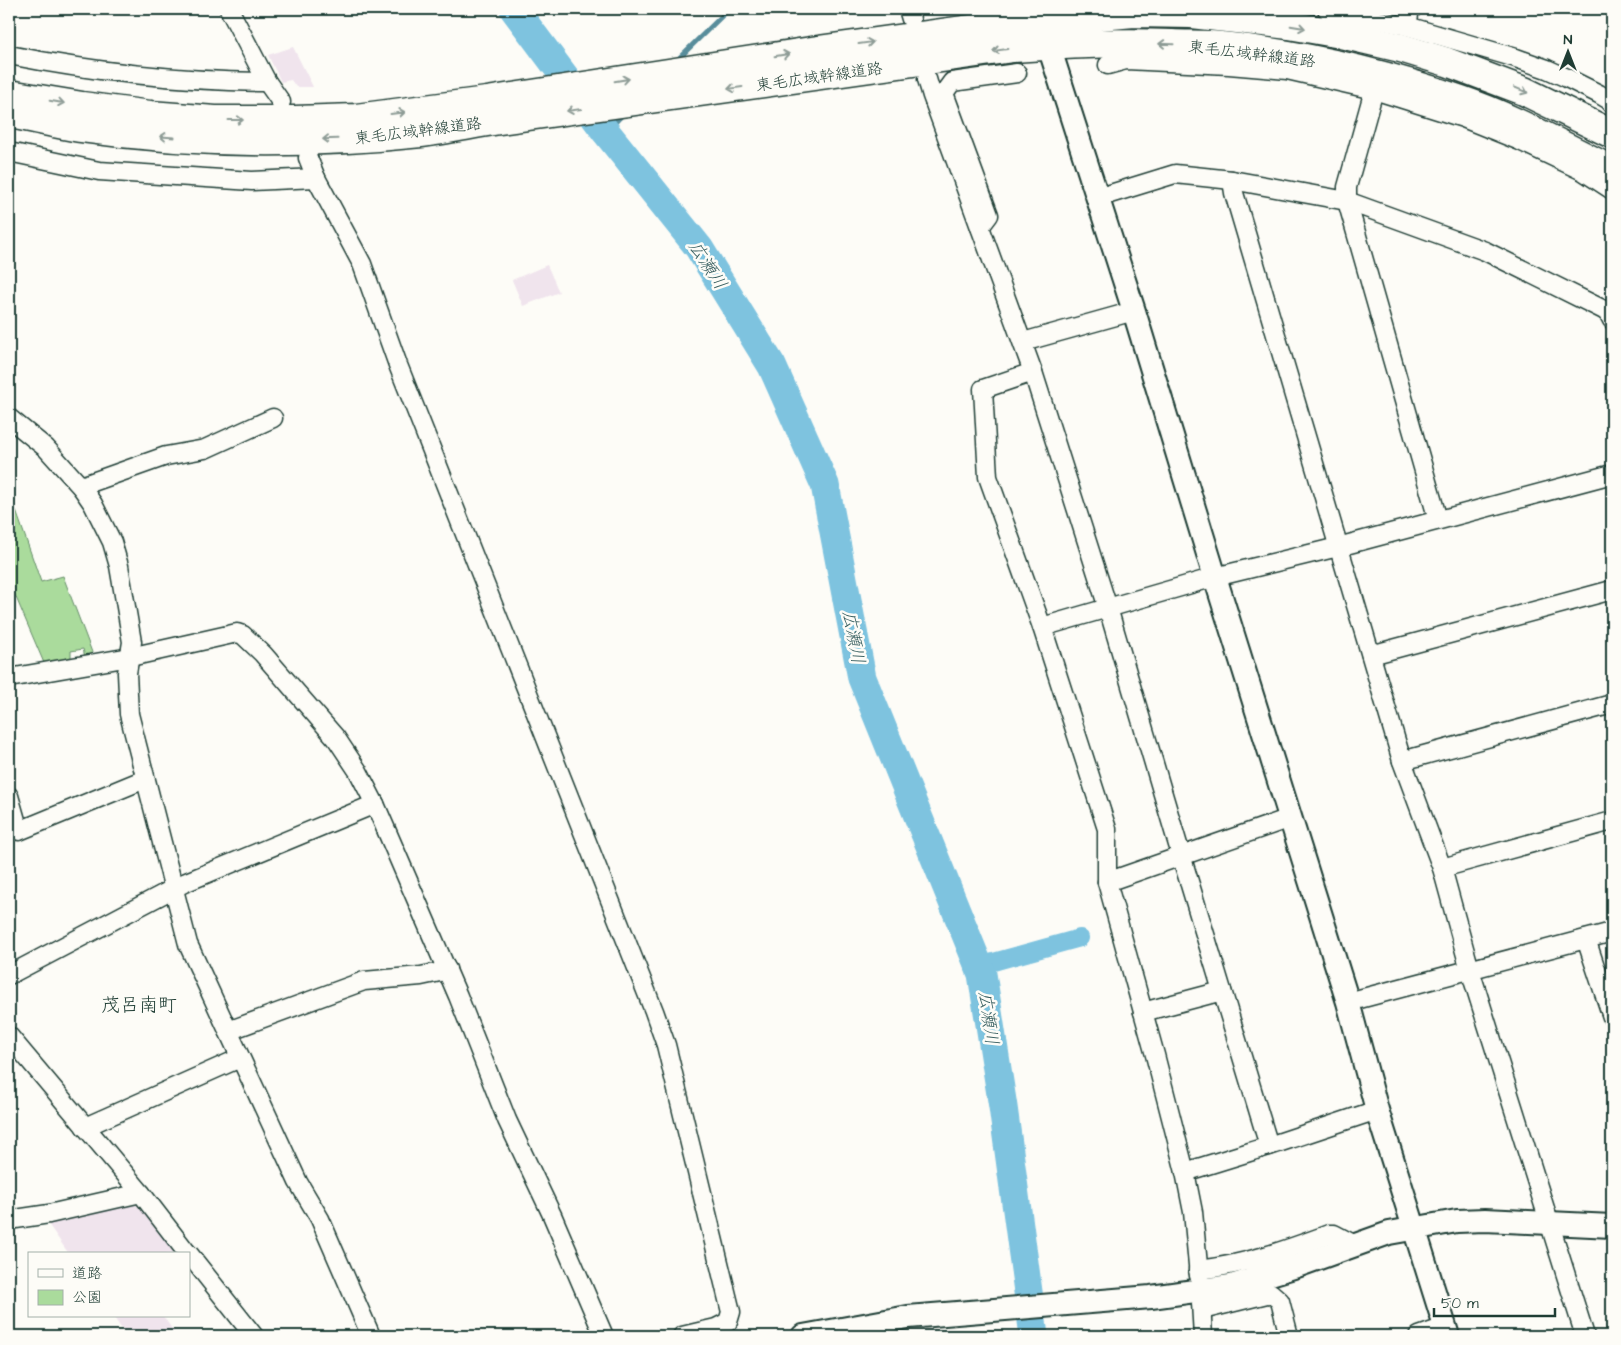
<svg xmlns="http://www.w3.org/2000/svg" width="1621" height="1345" viewBox="0 0 1621 1345" font-family="'Architects Daughter','Klee One',sans-serif">
	<style>
		.built { fill: #f0e4ed }
		.green { fill: #aadb9c; stroke: #648c68 }
		.lines { fill: none; stroke-linecap: round; stroke-linejoin: round }
		.stream { stroke: #588d9b; stroke-width: 5 }
		.canal { stroke: #7ec3df; stroke-width: 18 }
		.river { stroke: #7ec3df; stroke-width: 29 }
		.minor-casing { stroke: #1f3d34; stroke-width: 21 }
		.tertiary-casing { stroke: #1f3d34; stroke-width: 26 }
		.trunk-casing { stroke: #1f3d34; stroke-width: 31 }
		.minor { stroke: #fdfcf7; stroke-width: 18 }
		.tertiary { stroke: #fdfcf7; stroke-width: 22 }
		.trunk { stroke: #fdfcf7; stroke-width: 28 }
		.oneway { stroke: #8e9c96 }
		.labels { text-anchor: middle; stroke-width: 5; stroke-linejoin: round; paint-order: stroke }
		.street-label { font-size: 16px; fill: #1f3d34; stroke: #fdfcf7 }
		.water-label { font-size: 18px; font-style: italic; fill: #375e5f; stroke: #fdfcf7 }
		.quarter-label { font-size: 19px; fill: #1f3d34; stroke: #fdfcf7 }
	</style>
	<rect width="100%" height="100%" fill="#fdfcf7"/>
	<filter id="ink" filterUnits="userSpaceOnUse"><feTurbulence type="fractalNoise" baseFrequency=".02" numOctaves="2"/><feDisplacementMap in="SourceGraphic" scale="10" xChannelSelector="R" yChannelSelector="G"/><feConvolveMatrix kernelMatrix="1 2 1 2 8 2 1 2 1" color-interpolation-filters="sRGB"/></filter>
	<g filter="url(#ink)">
		<g class="built">
			<polygon points="293,47 313,87 296,87 291,80 281,82 268,55"/>
			<polygon points="547,265 559,292 523,306 512,280"/>
			<polygon points="138,1201 180,1254 69,1254 46,1221"/>
			<polygon points="113,1316 163,1316 177,1336 123,1336 125,1334"/>
		</g>
		<polygon class="green" points="14,505 41,582 63,576 93,655 85,657 83,649 71,651 71,659 44,663 9,581 9,506"/>
		<g class="lines">
			<g class="stream">
				<polyline points="676,61 729,9"/>
				<polyline points="606,132 624,113"/>
			</g>
			<polyline class="canal" points="979,966 1080,938"/>
			<polyline class="river" points="514,9 606,132 699,248 772,366 825,485 862,678 982,974 1003,1107 1034,1336"/>
			<defs>
				<g id="minor">
					<polyline points="229,9 267,82 281,102"/>
					<polyline points="908,9 911,19"/>
					<polyline points="1327,9 1407,26 1516,58 1547,69 1567,78 1599,94 1609,100 1612,104"/>
					<polyline points="1407,26 1410,9"/>
					<path d="M9 55C94 72 180 81 267 82"/>
					<polyline points="1108,65 1126,60 1229,65 1287,70 1374,90 1463,118 1520,141 1583,171 1612,190"/>
					<polyline points="927,79 932,96 1033,372 1108,608 1181,855 1269,1146 1377,1110"/>
					<polyline points="1374,90 1347,187 1347,201 1438,520"/>
					<polyline points="9,152 99,171 252,181 316,178"/>
					<polyline points="308,158 316,178 362,264 398,365 654,1011 666,1045 731,1312 728,1322 716,1328 682,1336"/>
					<polyline points="1232,180 1234,193 1402,761 1442,868 1470,970 1585,1336"/>
					<polyline points="1097,198 1175,174 1232,180 1347,201 1485,251 1604,310 1609,314 1612,320"/>
					<polyline points="980,227 989,215 944,93 952,82 1017,73"/>
					<polyline points="1023,342 1134,311"/>
					<polyline points="1033,372 983,389 988,477 1042,627 1107,829 1107,882 1155,1055 1185,1172 1193,1212 1199,1276"/>
					<polyline points="9,418 46,448 82,488 93,504 112,542 119,566 132,642 127,673 129,714 188,944 298,1182 320,1219 371,1336"/>
					<polyline points="82,488 87,484 166,456 205,449 273,418"/>
					<polyline points="1042,627 1215,577 1338,547 1612,474"/>
					<polyline points="1371,655 1612,590"/>
					<polyline points="9,678 130,657 237,633 243,635 263,654 309,707 336,738 358,771 375,804 458,996 507,1120 552,1215 604,1336"/>
					<polyline points="1402,761 1612,704"/>
					<polyline points="9,796 19,831 145,779"/>
					<polyline points="1442,868 1612,821"/>
					<polyline points="1107,882 1290,818"/>
					<polyline points="1586,939 1612,1017"/>
					<polyline points="9,975 184,883 375,804"/>
					<polyline points="1348,1002 1612,932"/>
					<polyline points="1143,1012 1222,991"/>
					<polyline points="228,1031 364,981 421,976 440,972 447,969"/>
					<polyline points="9,1036 141,1193 188,1254"/>
					<polyline points="85,1127 240,1058"/>
					<polyline points="1185,1172 1269,1146"/>
					<polyline points="9,1220 49,1214 141,1193"/>
					<polyline points="189,1254 254,1336"/>
					<path d="M1198 1270C1244 1265 1286 1250 1329 1234H1334L1355 1245"/>
					<polyline points="1201,1303 1203,1336"/>
					<polyline points="1202,1310 1271,1293 1280,1301 1289,1336"/>
					<polyline points="1419,1336 1445,1327"/>
				</g>
				<g id="tertiary">
					<polyline points="1044,31 1134,311 1215,577 1348,1002 1377,1110 1448,1336"/>
					<polyline points="803,1336 908,1317 1151,1297 1231,1286 1297,1266 1389,1233 1457,1221 1485,1220 1612,1226"/>
				</g>
				<g id="trunk">
					<polyline points="9,94 82,106 150,115 215,120 295,120 356,118 487,101 818,50 1006,24 1134,13 1191,14 1289,25 1341,34 1401,48 1447,62 1524,91 1612,134"/>
					<path d="M9 114C32 118 56 124 80 128 192 144 308 145 421 133 447 130 473 124 500 120L1013 48C1066 44 1119 42 1172 44 1188 45 1205 44 1221 46 1303 54 1383 73 1461 100 1514 118 1562 146 1612 170"/>
				</g>
			</defs>
			<use href="#minor" class="minor-casing"/>
			<use href="#tertiary" class="tertiary-casing"/>
			<use href="#trunk" class="trunk-casing"/>
			<use href="#minor" class="minor"/>
			<use href="#tertiary" class="tertiary"/>
			<use href="#trunk" class="trunk"/>
		</g>
		<defs><path id="oneway-shaft" d="M-6 0H5M1.5-3L5.5 0L1.5 3" fill="none" stroke-width="1.6" stroke-linecap="round" stroke-linejoin="round" transform="scale(1.25)"/></defs>
		<g class="oneway">
			<use href="#oneway-shaft" transform="translate(1298 27) rotate(10)"/>
			<use href="#oneway-shaft" transform="translate(866 43) rotate(-8)"/>
			<use href="#oneway-shaft" transform="translate(1166 44) rotate(-178)"/>
			<use href="#oneway-shaft" transform="translate(1000 50) rotate(172)"/>
			<use href="#oneway-shaft" transform="translate(782 55) rotate(-9)"/>
			<use href="#oneway-shaft" transform="translate(622 80) rotate(-9)"/>
			<use href="#oneway-shaft" transform="translate(735 88) rotate(172)"/>
			<use href="#oneway-shaft" transform="translate(1521 90) rotate(23)"/>
			<use href="#oneway-shaft" transform="translate(57 102) rotate(10)"/>
			<use href="#oneway-shaft" transform="translate(574 110) rotate(172)"/>
			<use href="#oneway-shaft" transform="translate(398 113) rotate(-7)"/>
			<use href="#oneway-shaft" transform="translate(236 120)"/>
			<use href="#oneway-shaft" transform="translate(167 137) rotate(-176)"/>
			<use href="#oneway-shaft" transform="translate(330 139) rotate(178)"/>
		</g>
	</g>
	<g class="labels">
		<g class="street-label">
			<text transform="translate(1252 53) rotate(7)" y="6">東毛広域幹線道路</text>
			<text transform="translate(819 76) rotate(-8)" y="6">東毛広域幹線道路</text>
			<text transform="translate(418 130) rotate(-7)" y="6">東毛広域幹線道路</text>
		</g>
		<g class="water-label">
			<text transform="translate(708 265) rotate(57)" y="6">広瀬川</text>
			<text transform="translate(854 637) rotate(79)" y="6">広瀬川</text>
			<text transform="translate(989 1018) rotate(82)" y="6">広瀬川</text>
		</g>
		<g class="quarter-label">
			<text x="139" y="1011">茂呂南町</text>
		</g>
	</g>
	<rect width="1621" height="1345" fill="none" stroke="#fdfcf7" stroke-width="30"/>
	<rect x="15" y="15" width="1591" height="1315" fill="none" stroke="#1f3d34" stroke-width="2" filter="url(#ink)"/>
	<rect x="28" y="1252" width="162" height="65" fill="#fdfcf7" stroke="#a4b0a9"/>
	<rect x="38" y="1269" width="25" height="8" fill="#fdfcf7" stroke="#a4b0a9"/>
	<text x="72" y="1278" font-size="15" fill="#1f3d34">道路</text>
	<rect x="38" y="1290" width="25" height="15" fill="#aadb9c" stroke="#a4b0a9"/>
	<text x="72" y="1302" font-size="15" fill="#1f3d34">公園</text>
	<g transform="translate(1568 52)" stroke="#fdfcf7" stroke-width="4" paint-order="stroke">
	<path d="M0-4L9 19L0 12L-9 19Z" fill="#1f3d34"/>
	<text y="-8" font-size="14" font-weight="bold" text-anchor="middle" fill="#1f3d34">N</text>
	</g>
	<path d="M1434 1308v8h121v-8" fill="none" stroke="#1f3d34" stroke-width="2.5"/>
	<text x="1441" y="1308" font-size="15" fill="#1f3d34" stroke="#fdfcf7" stroke-width="4" paint-order="stroke">50 m</text>
</svg>
